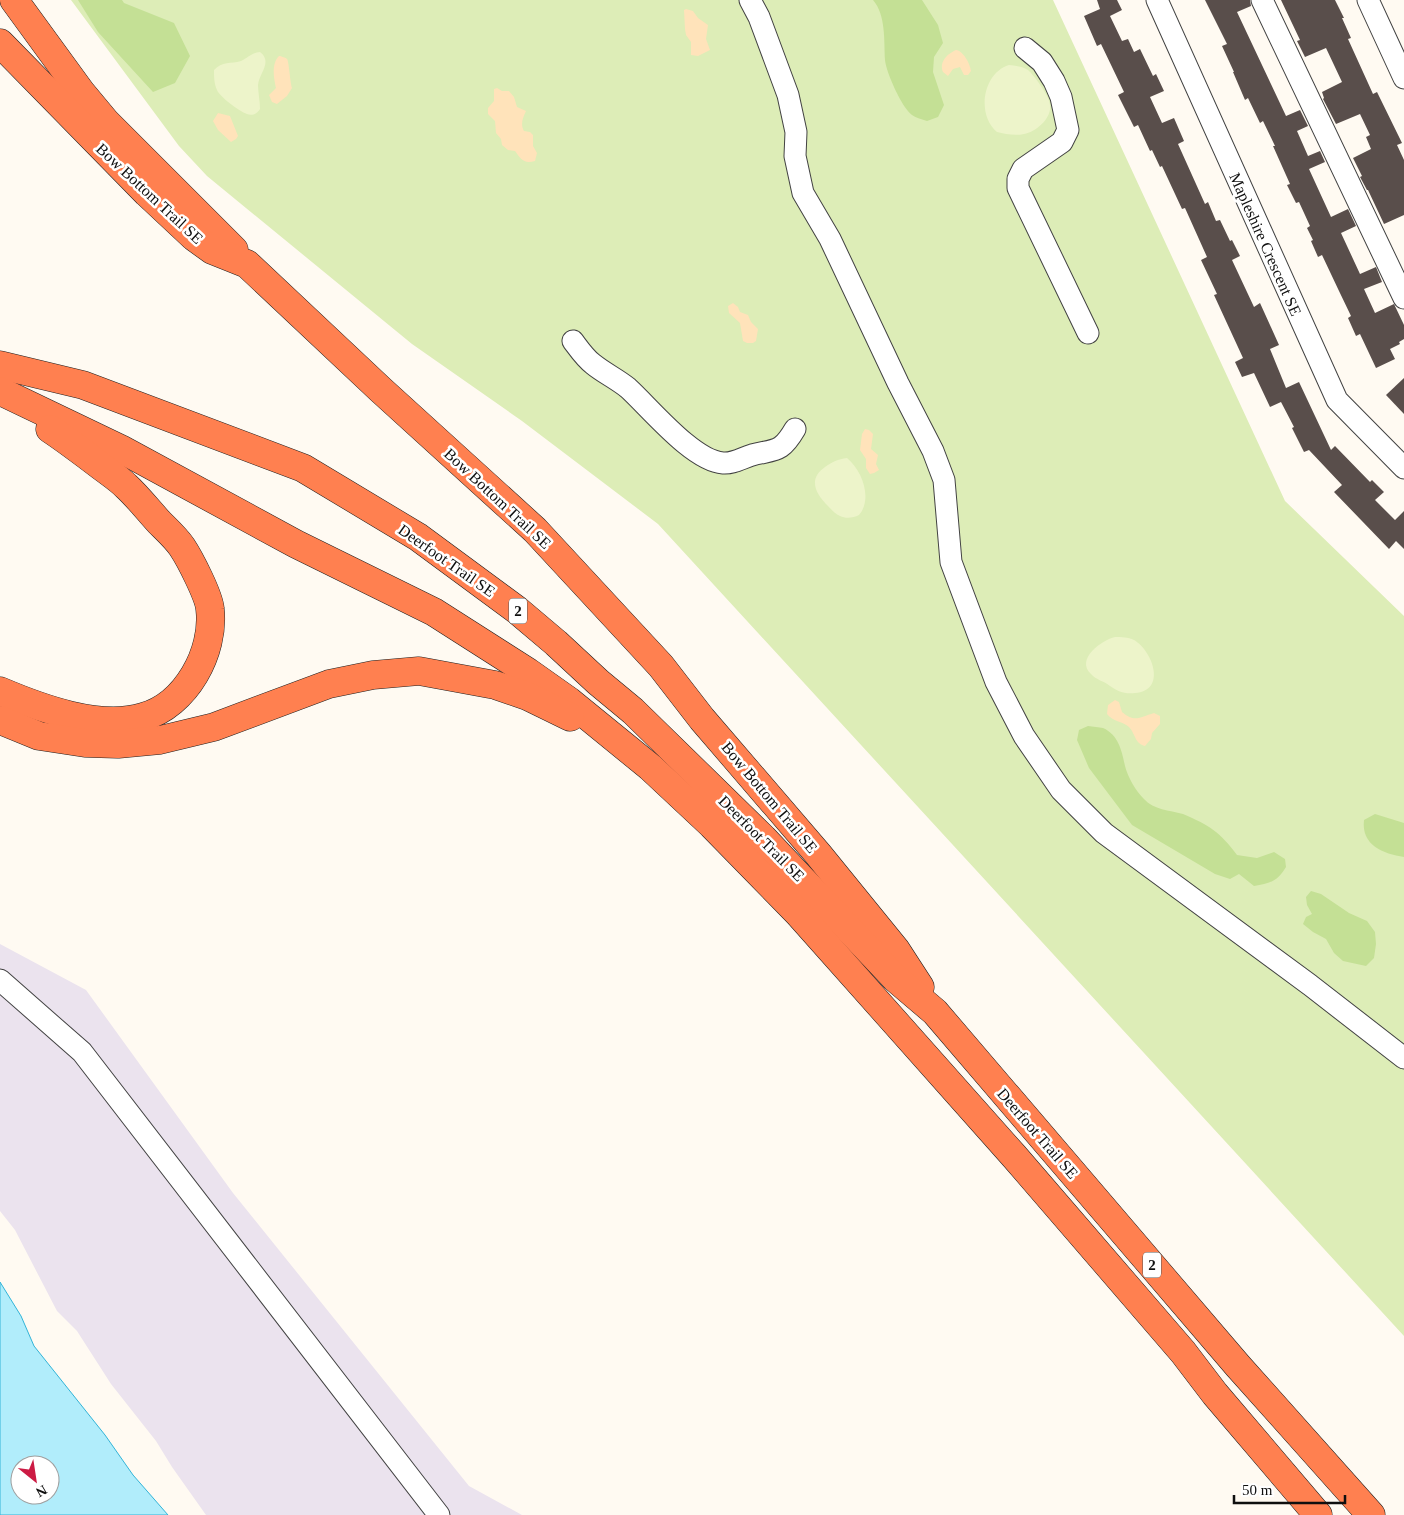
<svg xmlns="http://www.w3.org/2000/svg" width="1404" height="1515" viewBox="0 0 1404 1515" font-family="Georgia,serif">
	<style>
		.industrial { fill: #ebe3ee }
		.green { fill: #ddedb7 }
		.forest { fill: #c4e095 }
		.sand { fill: #ffe3ba }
		.pitch { fill: #edf4ca }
		.water { fill: #b1edfb; stroke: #32b4d8; fill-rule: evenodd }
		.building { fill: #594e4b }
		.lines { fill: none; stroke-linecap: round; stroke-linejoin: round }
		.minor-casing { stroke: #424242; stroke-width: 23 }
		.highway-casing { stroke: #202020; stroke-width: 29 }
		.minor { stroke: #fff; stroke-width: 21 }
		.highway { stroke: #ff8050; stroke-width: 28 }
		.labels { text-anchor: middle; stroke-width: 5; stroke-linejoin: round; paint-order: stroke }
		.shield { fill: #fff; stroke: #575757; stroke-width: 1 }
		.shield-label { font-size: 15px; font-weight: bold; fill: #0f0f0f }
		.street-label { font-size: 16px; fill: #0f0f0f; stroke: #fff }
	</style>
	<rect width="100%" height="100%" fill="#fffaf2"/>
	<polygon class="industrial" points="0,944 86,990 233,1193 469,1486 522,1515 206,1515 172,1467 156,1441 111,1384 77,1331 57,1311 15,1230 0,1211"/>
	<polygon class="green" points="71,0 1053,0 1285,501 1404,616 1404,1336 658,524 522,421 412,344 207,176 179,146"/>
	<g class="forest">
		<polygon points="78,0 122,0 124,3 174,23 190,56 175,83 153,92 98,32"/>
		<path d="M873 0H922L938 25 943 43 934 57 933 72 944 105 938 117 927 121C922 119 916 118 912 115 902 108 886 72 885 60 884 41 886 15 873 0Z"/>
		<path d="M1088 726C1093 727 1099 727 1103 728 1119 735 1122 752 1125 766 1128 778 1136 791 1144 799 1154 810 1169 810 1183 814 1209 825 1220 832 1237 855L1257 858 1274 852 1285 859 1286 867C1277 882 1270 883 1254 886L1239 874 1230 879 1215 874 1132 825 1089 768 1077 740 1079 730Z"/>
		<path d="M1375 814 1404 823V857C1383 854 1361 845 1364 820Z"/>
		<polygon points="1311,891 1321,894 1349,913 1367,921 1375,932 1376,944 1374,958 1366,966 1343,961 1334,953 1326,939 1313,932 1303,924 1306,917 1312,914 1307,905 1306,897"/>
	</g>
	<g class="sand">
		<polygon points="686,9 693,11 698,18 708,25 706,39 710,50 698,56 691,55 691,42 686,35 685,29 684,10"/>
		<path d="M956 50C963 51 970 63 971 71L968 75H964L960 67 953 69 948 76 943 72C939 62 947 54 956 50Z"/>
		<path d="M279 56C281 56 286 58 287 59 289 61 290 82 292 88L287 96 277 104 272 102 269 95 276 88C274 78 271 64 279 56Z"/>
		<path d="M497 88 502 91H509L514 97 517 107 526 111C523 118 520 124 524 131L530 132 533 135V146L537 153 535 161C523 164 521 159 515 151L508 150 502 145 501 139 496 133 495 121 488 114V108L494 101V89Z"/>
		<polygon points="218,113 230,116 238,136 236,139 231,142 218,130 213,121"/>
		<polygon points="733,303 738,307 740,312 748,315 751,322 758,329 756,341 753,343 747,343 743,341 740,323 729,313 728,306"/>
		<polygon points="865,429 869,430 873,434 871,449 878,455 876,464 879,470 874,473 870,474 866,468 866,459 860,450 862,434"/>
		<path d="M1115 700 1119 702 1122 712C1135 723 1140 717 1154 713L1160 716V724L1152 733 1151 739 1145 746C1135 744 1135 733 1129 727 1122 721 1113 722 1107 714L1108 705Z"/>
	</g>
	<g class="pitch">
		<path d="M260 52C273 62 259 73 258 85 258 92 260 101 260 109 257 114 252 116 247 114 239 111 220 97 217 90 214 83 214 77 214 70 222 61 231 64 241 61 248 58 251 53 260 52Z"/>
		<path d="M1009 65C1015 66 1022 66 1028 70 1034 75 1050 97 1050 105 1052 118 1036 132 1024 134 1015 136 1005 134 997 132 976 114 983 73 1009 65Z"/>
		<path d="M847 458C862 470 873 499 859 515 853 518 846 519 840 516 835 514 831 509 828 506 815 493 808 479 825 467 832 462 838 459 847 458Z"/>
		<path d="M1115 637C1121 637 1128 637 1134 640 1153 651 1167 691 1135 693 1124 694 1119 692 1110 686 1104 681 1096 680 1091 674 1075 659 1102 640 1115 637Z"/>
	</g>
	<path class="water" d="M0 1282 21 1316 34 1346 105 1435 133 1475 168 1515H0ZM20 1465H50V1495H20Z"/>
	<g class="building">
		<polygon points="1097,0 1117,0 1122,10 1110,16 1122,41 1128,39 1134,52 1140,49 1153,76 1156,74 1164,91 1150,97 1162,123 1174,118 1184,141 1178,144 1205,204 1208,202 1216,221 1220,220 1230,241 1232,240 1240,256 1232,260 1254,307 1260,303 1279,345 1270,349 1286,388 1299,382 1331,450 1335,446 1370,482 1372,480 1384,492 1375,500 1395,520 1404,511 1404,549 1396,541 1389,549 1334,492 1342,485 1309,450 1304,452 1292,428 1294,427 1281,402 1270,407 1254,373 1242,377 1235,362 1243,358 1214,295 1217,294 1201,260 1207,257 1185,208 1182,209 1162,166 1160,167 1152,150 1150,151 1138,125 1134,127 1118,95 1124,92 1101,44 1097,46 1084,16 1100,9"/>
		<polygon points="1205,0 1250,0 1251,6 1237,12 1286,116 1300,110 1308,126 1297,131 1308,156 1320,151 1325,162 1309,169 1331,217 1348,209 1356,226 1341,233 1360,274 1376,267 1382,282 1364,289 1375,313 1394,304 1404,325 1404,339 1399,342 1400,344 1390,349 1395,359 1376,368 1360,334 1356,336 1348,318 1351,316 1339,291 1322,255 1318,257 1311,241 1313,240 1307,228 1310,226 1299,202 1296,203 1287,185 1290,184 1273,146 1275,146 1263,121 1260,123 1248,98 1245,100 1233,72 1234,72 1222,46 1227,44"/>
		<polygon points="1281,0 1335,0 1344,18 1342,18 1351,38 1348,39 1373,94 1377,92 1402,143 1397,145 1404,160 1404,215 1384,224 1368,190 1367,190 1360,177 1362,176 1353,158 1371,149 1366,137 1370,135 1360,114 1336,124 1323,99 1324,98 1322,92 1342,82 1326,48 1305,57 1297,41 1300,40"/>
		<polygon points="1404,378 1404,414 1386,395"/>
	</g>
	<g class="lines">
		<defs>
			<g id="minor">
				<polyline points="750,0 759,17 788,95 796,132 795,156 803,193 830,239 898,383 933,451 944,480 951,562 996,682 1024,736 1061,790 1104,833 1310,985 1404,1058"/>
				<polyline points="1157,0 1337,400 1404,468"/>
				<polyline points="1262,0 1404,298"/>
				<polyline points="1368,0 1404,78"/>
				<polyline points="1025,48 1042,62 1054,81 1061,97 1068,130 1062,142 1023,169 1018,179 1018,188 1088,333"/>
				<path d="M573 341C579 349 585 358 593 364 604 373 617 379 628 388 650 408 693 461 723 463 733 464 742 458 752 455 776 449 781 453 795 429"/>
				<polyline points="0,980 82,1052 439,1515"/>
			</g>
			<g id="highway">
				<polyline points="14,0 81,92 106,122 234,250"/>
				<polyline points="0,43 147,193 194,237 212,250 247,264 381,390 535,530 661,666 702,719 818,854 896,950 920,987"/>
				<polyline points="0,365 83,385 303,468 418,537 517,610 556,643 598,682 633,711 763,838 895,978 935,1012 1238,1366 1371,1515"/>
				<polyline points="0,391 121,449 296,544 434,612 528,672 569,701 650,767 712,825 798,913 1014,1156 1183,1352 1215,1394 1318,1515"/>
				<path d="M0 691C40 708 99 730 143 717 186 705 215 652 210 609 209 596 190 559 182 547 176 538 167 530 159 522 148 510 138 497 126 486 119 479 110 473 102 467 85 454 68 441 50 429"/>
				<polyline points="0,720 39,736 85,743 118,744 160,740 214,727 329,684 373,675 419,671 495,685 527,696 570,717"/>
			</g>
		</defs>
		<use href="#minor" class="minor-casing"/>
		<use href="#highway" class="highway-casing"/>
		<use href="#minor" class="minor"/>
		<use href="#highway" class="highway"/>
	</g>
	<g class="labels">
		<g class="shield">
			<rect x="509" y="598.5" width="18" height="25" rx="4"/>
			<rect x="1143" y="1252.5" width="18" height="25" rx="4"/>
		</g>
		<g class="shield-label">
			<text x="518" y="616">2</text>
			<text x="1152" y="1270">2</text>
		</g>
		<g class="street-label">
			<text transform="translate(150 193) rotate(43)" y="6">Bow Bottom Trail SE</text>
			<text transform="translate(1266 244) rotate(66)" y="6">Mapleshire Crescent SE</text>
			<text transform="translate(498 498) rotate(43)" y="6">Bow Bottom Trail SE</text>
			<text transform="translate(447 560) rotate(35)" y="6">Deerfoot Trail SE</text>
			<text transform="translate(770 797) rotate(50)" y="6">Bow Bottom Trail SE</text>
			<text transform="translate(762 838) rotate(45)" y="6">Deerfoot Trail SE</text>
			<text transform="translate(1038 1133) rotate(49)" y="6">Deerfoot Trail SE</text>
		</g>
	</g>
	<g transform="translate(35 1480) rotate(150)"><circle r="24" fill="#ffffff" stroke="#9f9f9f"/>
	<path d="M0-4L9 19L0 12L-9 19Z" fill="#cc1b44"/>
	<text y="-8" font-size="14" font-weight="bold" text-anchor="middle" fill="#0f0f0f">N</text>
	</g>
	<path d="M1234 1495v8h111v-8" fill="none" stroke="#0f0f0f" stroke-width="2.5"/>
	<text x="1242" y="1495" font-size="15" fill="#0f0f0f" stroke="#ffffff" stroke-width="4" paint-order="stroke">50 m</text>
</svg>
